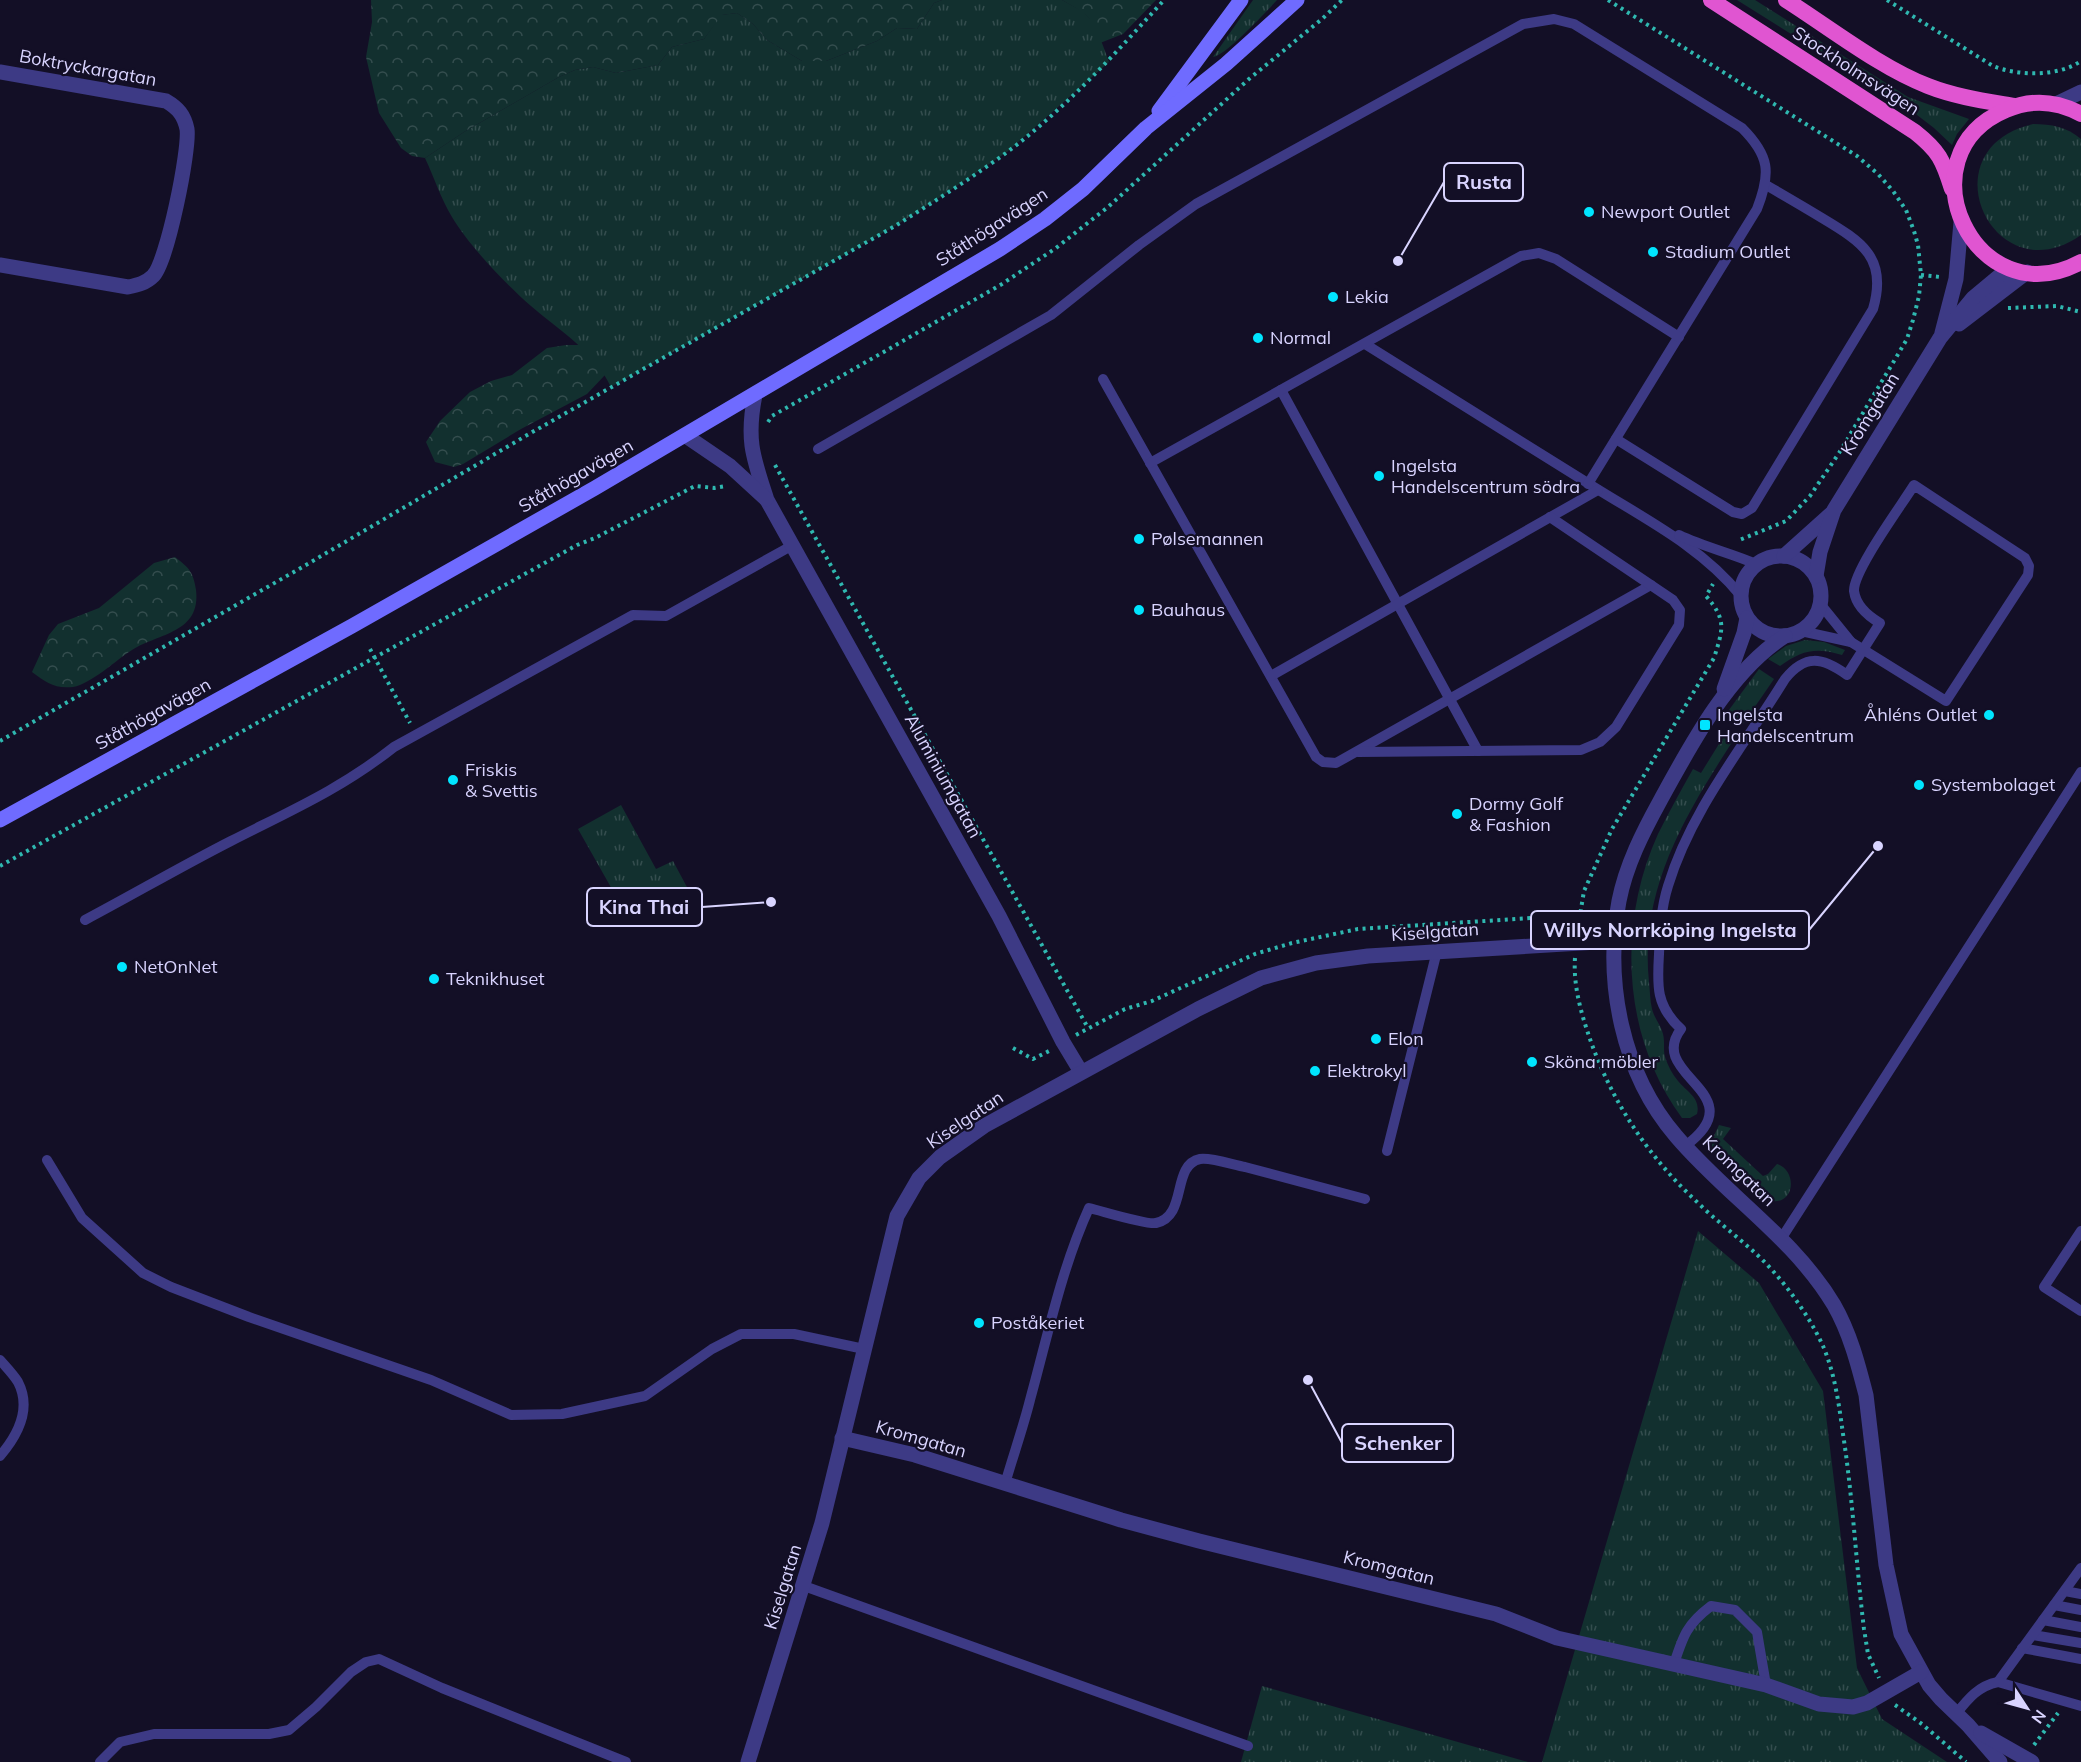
<svg xmlns="http://www.w3.org/2000/svg" width="2081" height="1762" viewBox="0 0 2081 1762" font-family="Mulish,sans-serif">
	<style>
		.grass { fill: url(#grass-tufts) }
		.forest { fill: url(#forest-crowns) }
		.lines { fill: none; stroke-linecap: round; stroke-linejoin: round }
		.path { stroke: #2fb8b0; stroke-width: 4; stroke-dasharray: 3 4.5; stroke-linecap: butt }
		.service { stroke: #3d3a85; stroke-width: 10 }
		.minor { stroke: #3d3a85; stroke-width: 15 }
		.tertiary { stroke: #3d3a85; stroke-width: 15 }
		.secondary { stroke: #6f6bff; stroke-width: 15 }
		.trunk { stroke: #e055d1; stroke-width: 16 }
		.poi-dot { fill: #00e5ff; stroke: #130f26; stroke-width: 2 }
		.labels { text-anchor: middle; stroke-width: 4.5; stroke-linejoin: round; paint-order: stroke }
		.street-label { font-size: 18px; fill: #d9d4ff; stroke: #130f26 }
		.poi-label { font-size: 18px; fill: #d9d4ff; stroke: #130f26; text-anchor: start }
		.leader { fill: none; stroke: #d9d4ff; stroke-width: 2 }
		.callout-dot { fill: #d9d4ff; stroke: #130f26; stroke-width: 2 }
		.callout { fill: #130f26; stroke: #d9d4ff; stroke-width: 2 }
		.callout-label { font-size: 20px; text-anchor: middle; font-weight: bold; fill: #d9d4ff }
	</style>
	<defs>
		<pattern id="grass-tufts" width="24" height="20" patternUnits="userSpaceOnUse" patternTransform="scale(1.5)"><rect width="24" height="20" fill="#12302f"/><path d="M3 7l-1-3M5 7V3M7 7l1-3M15 17l-1-3M17 17v-4M19 17l1-3" fill="none" stroke="#344d4e"/></pattern>
		<pattern id="forest-crowns" width="20" height="18" patternUnits="userSpaceOnUse" patternTransform="scale(1.5)"><rect width="20" height="18" fill="#12302f"/><path d="M2 6a3 3 0 1 1 6 0M12 15a3 3 0 1 1 6 0" fill="none" stroke="#344d4e"/></pattern>
	</defs>
	<rect width="100%" height="100%" fill="#130f26"/>
	<g class="grass">
		<path d="M942 0H1062L1082 11 1095 24 1109 62 1007 152 942 196 895 226 611 387C594 351 561 332 531 306 505 283 470 247 452 217 441 199 434 177 425 158L464 132 559 77 575 70 593 67 616 73 658 65 672 47 704 39 721 15 737 13 753 24 767 40 802 61H826L877 41 897 28 917 29 934 3Z"/>
		<path d="M1253 0H1277C1267 11 1225 56 1213 57Z"/>
		<polygon points="1737,0 1755,0 1908,97 1969,119 1957,134 1952,145 1934,128 1904,105"/>
		<path d="M2033 124C2051 124 2067 127 2081 139V235C1993 297 1925 149 2033 124Z"/>
		<path d="M1805 640 1824 642 1845 650 1842 655C1816 647 1802 650 1780 666L1768 659 1786 646Z"/>
		<polygon points="1759,669 1774,679 1743,724 1726,714"/>
		<path d="M1727 731 1736 736C1687 812 1639 888 1649 982 1650 991 1650 1001 1652 1009 1654 1018 1661 1025 1663 1034 1665 1042 1663 1050 1665 1057 1668 1066 1672 1074 1678 1081 1687 1092 1701 1098 1697 1114L1690 1118H1682C1622 1037 1617 924 1658 834 1669 812 1681 790 1693 769L1701 773Z"/>
		<polygon points="621,805 656,869 673,861 688,889 630,921 578,829"/>
		<path d="M1719 1125 1731 1128 1723 1139 1763 1176 1768 1174 1777 1164C1799 1171 1795 1211 1764 1199L1712 1150V1140Z"/>
		<polygon points="1698,1231 1759,1283 1823,1391 1857,1668 1882,1719 1947,1762 1542,1762"/>
		<polygon points="1262,1686 1528,1762 1241,1762"/>
	</g>
	<g class="forest">
		<polygon points="371,0 942,0 934,3 917,29 897,28 877,41 826,61 802,61 767,40 753,24 737,13 722,15 704,39 672,47 658,65 616,73 593,67 575,70 559,77 464,132 425,158 412,156 401,148 379,113 366,57 372,22"/>
		<path d="M1062 0H1156L1123 34 1100 43C1093 16 1086 14 1062 0Z"/>
		<polygon points="566,345 580,345 596,362 605,375 587,394 521,429 463,464 454,467 435,462 426,442 440,421 470,392 491,381 512,375 547,348"/>
		<path d="M175 557C189 568 193 571 196 590 201 633 159 633 132 650 116 660 91 684 73 687 54 689 46 682 32 672L49 635 58 624 99 608 154 563Z"/>
	</g>
	<g class="lines">
		<g class="path">
			<polyline points="1608,0 1857,156 1878,174 1893,191 1906,210 1914,231 1918,245 1921,275 1919,296 1913,320 1907,339 1897,356 1839,453 1810,496 1786,521 1737,541"/>
			<path d="M1887 0 1993 66C2018 76 2058 77 2081 61"/>
			<polyline points="1921,275 1940,277"/>
			<polyline points="2008,308 2057,306 2081,312"/>
			<polyline points="768,422 772,416 1002,284 1056,248 1108,207 1249,79 1322,19 1342,0"/>
			<polyline points="775,465 1088,1028"/>
			<polyline points="370,649 410,723"/>
			<path d="M0 741 311 562 529 434 895 226C932 203 970 179 1006 153 1065 109 1115 54 1164 0"/>
			<polyline points="0,866 577,545 595,538 695,486 714,488 726,486"/>
			<path d="M1578 927 1584 891 1612 829 1714 658C1723 629 1727 620 1706 596L1713 584"/>
			<path d="M1575 958C1573 987 1582 1016 1591 1042 1613 1103 1648 1156 1695 1200 1713 1218 1734 1234 1753 1251 1780 1275 1808 1313 1823 1346 1835 1374 1839 1405 1843 1434 1853 1499 1856 1564 1864 1629L1868 1654 1879 1678"/>
			<polyline points="1076,1035 1125,1009 1152,1001 1255,954 1292,943 1358,929 1579,915"/>
			<polyline points="1013,1048 1033,1059 1049,1051"/>
			<polyline points="1895,1705 1922,1724 1966,1762"/>
			<polyline points="2034,1745 2058,1713"/>
		</g>
		<g class="service">
			<path d="M1365 344C1439 390 1512 436 1586 482 1639 516 1700 545 1740 595"/>
			<polyline points="1103,379 1316,757 1323,762 1336,763 1651,585"/>
			<polyline points="1281,390 1478,751"/>
			<path d="M1616 439 1733 512 1742 514 1752 508 1873 309C1888 258 1862 242 1822 218 1804 207 1785 196 1766 185"/>
			<path d="M818 449 1051 315 1139 245 1196 204 1523 24 1554 19 1574 24 1742 128C1770 156 1771 173 1757 209L1588 484"/>
			<polyline points="1150,463 1521,256 1539,253 1556,259 1679,337"/>
			<path d="M1679 535C1704 547 1731 553 1756 564"/>
			<polyline points="1801,631 1851,642"/>
			<polyline points="1271,676 1598,490"/>
			<polyline points="1358,752 1581,750 1600,742 1616,727 1679,625 1680,610 1673,600 1550,517"/>
			<path d="M85 920C134 894 182 866 231 841 290 811 341 789 394 747L633 615 666 616 793 545"/>
			<path d="M1685 1146C1757 1093 1645 1076 1681 1029 1656 1006 1657 986 1659 954 1660 931 1661 908 1668 886 1691 810 1744 746 1785 679 1805 654 1822 657 1847 675L1880 623C1868 616 1856 606 1854 591 1853 571 1901 506 1914 485L2025 558 2029 566 2028 575 1946 701 1851 642 1821 605"/>
			<polyline points="1387,1151 1437,951"/>
			<polyline points="47,1160 82,1218 143,1273 171,1287 249,1317 431,1380 511,1415 562,1414 645,1396 712,1349 741,1334 794,1334 864,1349"/>
			<polyline points="2081,1231 2044,1287 2081,1311"/>
			<polyline points="1781,1239 2081,772"/>
			<path d="M0 1360C6 1367 13 1374 18 1382 32 1409 18 1435 0 1456"/>
			<path d="M1005 1484C1013 1456 1023 1428 1030 1400 1048 1335 1061 1270 1089 1208 1102 1211 1146 1225 1156 1223 1188 1216 1171 1165 1200 1159 1210 1157 1234 1165 1245 1167 1285 1178 1325 1188 1365 1199"/>
			<polyline points="804,1586 1248,1746"/>
			<polyline points="2065,1591 2081,1594"/>
			<polyline points="2054,1605 2081,1610"/>
			<polyline points="2043,1620 2081,1627"/>
			<polyline points="2033,1635 2081,1643"/>
			<polyline points="2022,1648 2081,1659"/>
			<path d="M1674 1664C1683 1636 1687 1624 1711 1606L1735 1610 1757 1632 1766 1685"/>
			<polyline points="1998,1682 2081,1568"/>
			<path d="M1956 1714C1968 1699 1978 1686 1998 1682L2081 1706"/>
			<polyline points="100,1762 120,1742 154,1734 269,1734 289,1730 316,1707 351,1672 366,1662 379,1659 442,1688 626,1762"/>
		</g>
		<g class="minor">
			<path d="M0 72 166 101C178 108 184 115 187 129 190 149 167 263 153 276 146 283 138 285 128 287L0 265"/>
			<polyline points="1959,324 2027,272"/>
			<polyline points="1942,333 1956,279 1961,222"/>
			<path d="M755 395C746 440 753 457 767 500L999 916 1063 1042 1081 1072"/>
			<polyline points="686,436 730,466 766,499"/>
			<circle cx="1781" cy="596" r="40"/>
			<polyline points="1784,556 1832,513"/>
			<polyline points="1816,576 1820,552 1834,510 1940,338 1973,298 2009,268"/>
			<path d="M1785 636C1730 671 1691 744 1660 801 1643 832 1626 865 1619 901 1604 982 1622 1073 1676 1136 1726 1195 1794 1238 1834 1305 1850 1333 1858 1364 1866 1395L1886 1565 1901 1634 1929 1685 1941 1699 1968 1725 2000 1762"/>
			<polyline points="1724,689 1744,633 1747,618"/>
			<polyline points="842,1438 915,1455 1121,1520 1199,1541 1496,1614 1557,1638 1766,1685 1819,1704 1853,1707 1867,1703 1921,1672"/>
			<polyline points="1981,1733 2032,1762"/>
			<polyline points="748,1762 822,1523 897,1216 919,1178 940,1157 984,1126 1198,1009 1261,978 1316,963 1368,956 1614,941"/>
		</g>
		<polyline class="tertiary" points="2056,104 2081,92"/>
		<g class="secondary">
			<polyline points="1159,111 1241,0"/>
			<polyline points="0,820 352,626 595,488 1000,249 1045,219 1083,189 1146,128 1226,64 1297,0"/>
		</g>
		<g class="trunk">
			<path d="M1711 0 1915 132C1939 151 1943 160 1952 189"/>
			<path d="M1786 0C1830 28 1881 68 1928 86 1956 97 1985 101 2014 106"/>
			<path d="M2081 114C2057 101 2031 99 2006 110 1899 155 1975 319 2081 262"/>
		</g>
	</g>
	<g class="poi-dot">
		<circle cx="1589" cy="212" r="6"/>
		<circle cx="1653" cy="252" r="6"/>
		<circle cx="1333" cy="297" r="6"/>
		<circle cx="1258" cy="338" r="6"/>
		<circle cx="1379" cy="476" r="6"/>
		<circle cx="1139" cy="539" r="6"/>
		<circle cx="1139" cy="610" r="6"/>
		<circle cx="1989" cy="715" r="6"/>
		<rect x="1699" y="719" width="12" height="12" rx="3"/>
		<circle cx="453" cy="780" r="6"/>
		<circle cx="1919" cy="785" r="6"/>
		<circle cx="1457" cy="814" r="6"/>
		<circle cx="122" cy="967" r="6"/>
		<circle cx="434" cy="979" r="6"/>
		<circle cx="1376" cy="1039" r="6"/>
		<circle cx="1532" cy="1062" r="6"/>
		<circle cx="1315" cy="1071" r="6"/>
		<circle cx="979" cy="1323" r="6"/>
	</g>
	<g class="labels">
		<g class="street-label">
			<text transform="translate(88 68) rotate(10)" y="6">Boktryckargatan</text>
			<text transform="translate(1856 71) rotate(33)" y="6">Stockholmsvägen</text>
			<text transform="translate(992 227) rotate(-33)" y="6">Ståthögavägen</text>
			<text transform="translate(1870 414) rotate(-58)" y="6">Kromgatan</text>
			<text transform="translate(576 476) rotate(-30)" y="6">Ståthögavägen</text>
			<text transform="translate(153 714) rotate(-29)" y="6">Ståthögavägen</text>
			<text transform="translate(943 776) rotate(61)" y="6">Aluminiumgatan</text>
			<text transform="translate(1435 932) rotate(-4)" y="6">Kiselgatan</text>
			<text transform="translate(965 1120) rotate(-34)" y="6">Kiselgatan</text>
			<text transform="translate(1739 1171) rotate(44)" y="6">Kromgatan</text>
			<text transform="translate(921 1439) rotate(16)" y="6">Kromgatan</text>
			<text transform="translate(1389 1568) rotate(14)" y="6">Kromgatan</text>
			<text transform="translate(783 1587) rotate(-73)" y="6">Kiselgatan</text>
		</g>
		<g class="poi-label">
			<text x="1601" y="218">Newport Outlet</text>
			<text x="1665" y="258">Stadium Outlet</text>
			<text x="1345" y="303">Lekia</text>
			<text x="1270" y="344">Normal</text>
			<text x="1391" y="472">Ingelsta<tspan x="1391" dy="21">Handelscentrum södra</tspan></text>
			<text x="1151" y="545">Pølsemannen</text>
			<text x="1151" y="616">Bauhaus</text>
			<text x="1717" y="721">Ingelsta<tspan x="1717" dy="21">Handelscentrum</tspan></text>
			<text x="1977" y="721" text-anchor="end">Åhléns Outlet</text>
			<text x="465" y="776">Friskis<tspan x="465" dy="21">&amp; Svettis</tspan></text>
			<text x="1931" y="791">Systembolaget</text>
			<text x="1469" y="810">Dormy Golf<tspan x="1469" dy="21">&amp; Fashion</tspan></text>
			<text x="134" y="973">NetOnNet</text>
			<text x="446" y="985">Teknikhuset</text>
			<text x="1388" y="1045">Elon</text>
			<text x="1544" y="1068">Sköna möbler</text>
			<text x="1327" y="1077">Elektrokyl</text>
			<text x="991" y="1329">Poståkeriet</text>
		</g>
	</g>
	<path class="leader" d="M1398 261L1444 182M771 902L702 907M1878 846L1809 930M1308 1380L1342 1443"/>
	<g class="callout-dot">
		<circle cx="1398" cy="261" r="6"/>
		<circle cx="771" cy="902" r="6"/>
		<circle cx="1878" cy="846" r="6"/>
		<circle cx="1308" cy="1380" r="6"/>
	</g>
	<g class="callout">
		<rect x="1444" y="163" width="79" height="38" rx="6"/>
		<rect x="587" y="888" width="115" height="38" rx="6"/>
		<rect x="1531" y="911" width="278" height="38" rx="6"/>
		<rect x="1342" y="1424" width="111" height="38" rx="6"/>
	</g>
	<g class="callout-label">
		<text x="1484" y="189">Rusta</text>
		<text x="644" y="914">Kina Thai</text>
		<text x="1670" y="937">Willys Norrköping Ingelsta</text>
		<text x="1398" y="1450">Schenker</text>
	</g>
	<g transform="translate(2027 1708) rotate(126)" stroke="#130f26" stroke-width="4.5" paint-order="stroke">
	<path d="M0-4.5L10 22L0 15L-10 22Z" fill="#d9d4ff"/>
	<text y="-9" font-size="16" font-weight="bold" text-anchor="middle" fill="#d9d4ff">N</text>
	</g>
</svg>
